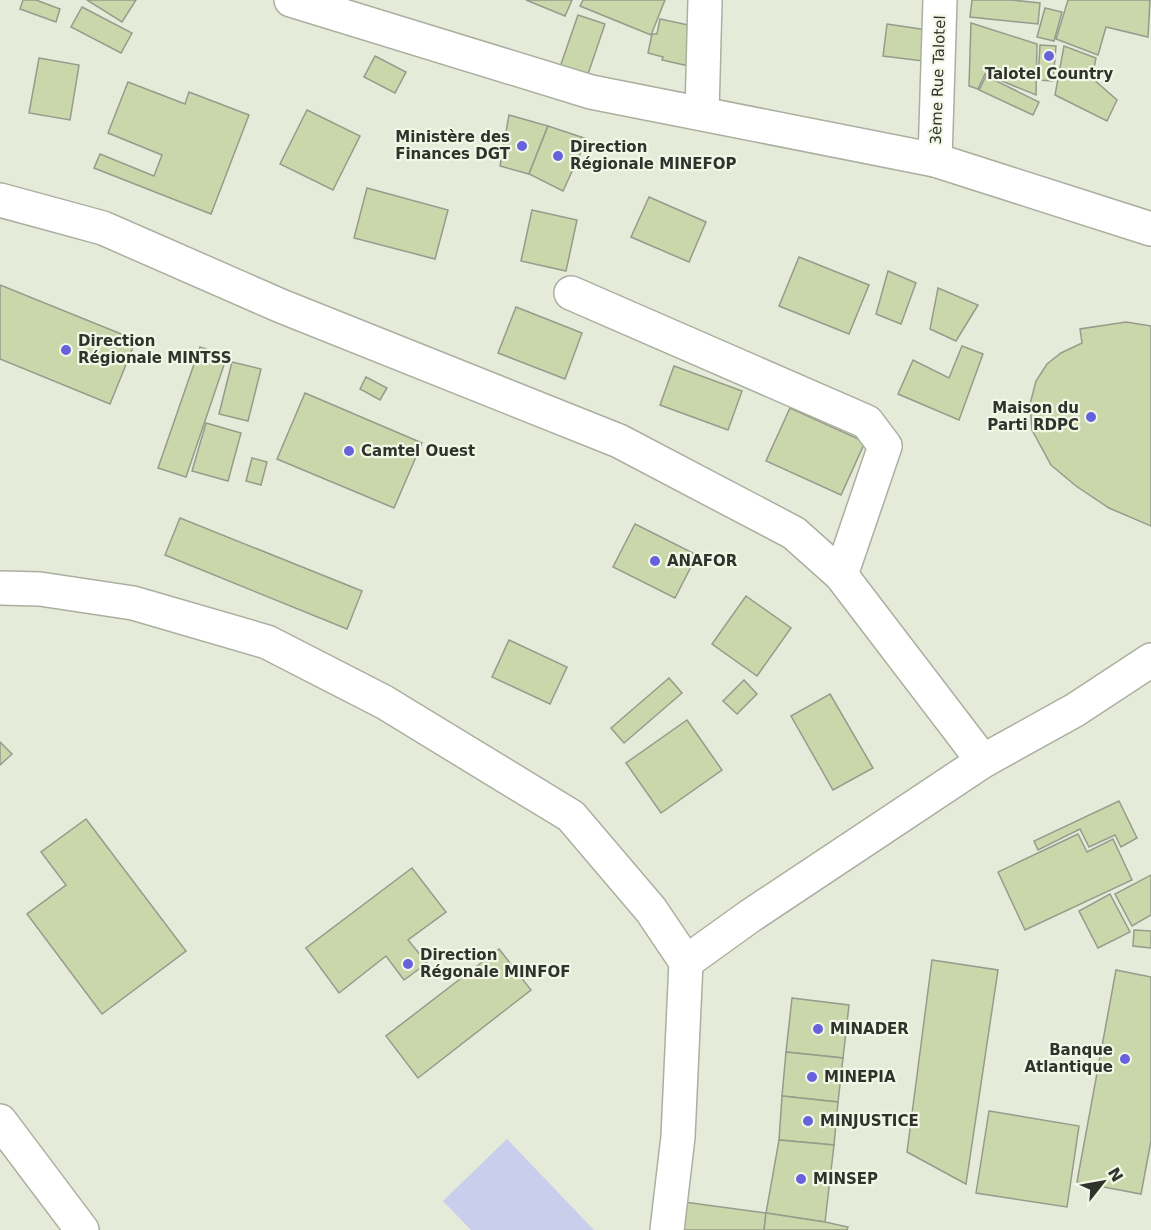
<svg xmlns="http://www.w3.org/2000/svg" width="1151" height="1230" viewBox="0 0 1151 1230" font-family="'DejaVu Sans',sans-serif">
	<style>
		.green { fill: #caceed }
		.building { fill: #cad7aa; stroke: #979b8c; stroke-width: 1.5 }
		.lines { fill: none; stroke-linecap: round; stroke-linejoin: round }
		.minor-casing { stroke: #abafa0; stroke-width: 36 }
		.minor { stroke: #fff; stroke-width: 33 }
		.poi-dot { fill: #6662db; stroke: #f2f7e6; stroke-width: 2 }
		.labels { text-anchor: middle; stroke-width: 4.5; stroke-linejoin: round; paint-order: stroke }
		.poi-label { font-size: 15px; font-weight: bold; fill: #30322c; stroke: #f2f7e6; text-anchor: start }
		.street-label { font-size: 15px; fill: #30322c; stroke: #f2f7e6 }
	</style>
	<rect width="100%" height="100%" fill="#e5ead9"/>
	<polygon class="green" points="507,1139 594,1230 471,1230 443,1201"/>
	<g class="building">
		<polygon points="23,0 36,0 60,9 56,22 20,9"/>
		<polygon points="87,0 136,0 122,22"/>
		<polygon points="526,0 572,0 565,16"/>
		<polygon points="583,0 665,0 651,35 580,6"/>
		<polygon points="972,0 1012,0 1040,3 1038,24 970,17"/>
		<polygon points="1068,0 1150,0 1148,37 1106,27 1098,55 1056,39"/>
		<polygon points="82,7 132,33 121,53 71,27"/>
		<polygon points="1045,8 1062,12 1054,41 1037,37"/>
		<polygon points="578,15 605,24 587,77 560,67"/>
		<polygon points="660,19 698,27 689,66 662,60 663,57 648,53 652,34 657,34"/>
		<polygon points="971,23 1037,44 1036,95 985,74 978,89 969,86"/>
		<polygon points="887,24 927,30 923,61 883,56"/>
		<polygon points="1040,45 1056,46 1053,81 1038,80"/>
		<polygon points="1064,46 1096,58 1092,78 1117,100 1107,121 1055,95"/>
		<polygon points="375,56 406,72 395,93 364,77"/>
		<polygon points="39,58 79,65 70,120 29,113"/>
		<polygon points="986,76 1039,102 1033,115 979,90"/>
		<polygon points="128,82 185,104 189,92 249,115 211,214 94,168 100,154 154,176 162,155 108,133"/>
		<polygon points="307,110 360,136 333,190 280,164"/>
		<polygon points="509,115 548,126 529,174 500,166"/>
		<polygon points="548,126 587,139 563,191 529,174"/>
		<polygon points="367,188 448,210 435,259 354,238"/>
		<polygon points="649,197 706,222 689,262 631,237"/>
		<polygon points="532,210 577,220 566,271 521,261"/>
		<polygon points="799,257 869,285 849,334 779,306"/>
		<polygon points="888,271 916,283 901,324 876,314"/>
		<polygon points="0,285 136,340 110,404 0,359"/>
		<polygon points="938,288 978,305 956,341 930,329"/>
		<polygon points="516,307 582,333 565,379 498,353"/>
		<polygon points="1126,322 1151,326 1151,526 1109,508 1076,486 1051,465 1032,430 1030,404 1036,381 1047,364 1061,353 1082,343 1080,329"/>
		<polygon points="962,346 983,354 959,420 898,394 913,360 949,378"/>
		<polygon points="200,347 227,356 186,477 158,468"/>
		<polygon points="232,362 261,369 248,421 219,414"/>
		<polygon points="674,366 742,391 728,430 660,405"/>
		<polygon points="366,377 387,388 380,400 360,389"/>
		<polygon points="305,393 422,443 394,508 277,459"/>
		<polygon points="790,408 865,442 841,495 766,461"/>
		<polygon points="206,423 241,433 228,481 192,471"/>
		<polygon points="252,458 267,462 261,485 246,481"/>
		<polygon points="180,518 362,591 347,629 165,555"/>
		<polygon points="635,524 697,555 675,598 613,567"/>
		<polygon points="746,596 791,628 757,676 712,644"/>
		<polygon points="509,640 567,667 550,704 492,677"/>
		<polygon points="669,678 682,693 624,743 611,728"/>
		<polygon points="744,680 757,694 737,714 723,701"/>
		<polygon points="830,694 873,768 833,790 791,716"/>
		<polygon points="687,720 722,770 661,813 626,763"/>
		<polygon points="0,742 12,754 0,765"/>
		<polygon points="1119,801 1137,838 1121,847 1115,835 1089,847 1080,829 1038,850 1034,841"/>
		<polygon points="86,819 186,951 102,1014 27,914 66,885 41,852"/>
		<polygon points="1078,834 1087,852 1113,839 1132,880 1025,930 998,872"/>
		<polygon points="412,868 446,912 408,940 427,963 404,980 386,956 339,993 306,948"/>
		<polygon points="1151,875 1151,915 1132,926 1115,894"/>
		<polygon points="1110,894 1130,932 1098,948 1079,911"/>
		<polygon points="1134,930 1151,931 1151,948 1133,946"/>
		<polygon points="499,949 531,990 418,1078 386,1036"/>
		<polygon points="932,960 998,970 966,1184 907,1152"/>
		<polygon points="1116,970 1151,977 1151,1141 1141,1194 1077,1182"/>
		<polygon points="792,998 849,1005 843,1058 786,1052"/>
		<polygon points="786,1052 843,1058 838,1102 782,1096"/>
		<polygon points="782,1096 838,1102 834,1145 779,1140"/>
		<polygon points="989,1111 1079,1126 1067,1207 976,1193"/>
		<polygon points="779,1140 834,1145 825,1222 766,1213"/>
		<polygon points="684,1202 766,1213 764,1230 681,1230"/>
		<polygon points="766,1213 825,1222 848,1227 847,1230 764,1230"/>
	</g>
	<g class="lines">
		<defs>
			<g id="minor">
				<polyline points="291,0 591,92 935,160 1151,229"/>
				<polyline points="702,113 705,0"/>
				<polyline points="935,160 940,0"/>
				<polyline points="0,200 103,228 281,306 619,441 794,533 841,575 983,761"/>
				<polyline points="571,293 867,422 885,446 841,575"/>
				<polyline points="0,588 40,589 133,603 267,642 384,702 571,816 651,910 686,962 678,1137 667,1230"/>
				<polyline points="686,962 750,916 983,761 1075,710 1151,660"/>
				<polyline points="0,1121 82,1230"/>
			</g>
		</defs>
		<use href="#minor" class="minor-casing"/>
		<use href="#minor" class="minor"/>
	</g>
	<g class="poi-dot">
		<circle cx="1049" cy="56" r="6"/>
		<circle cx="522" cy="146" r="6"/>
		<circle cx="558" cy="156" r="6"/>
		<circle cx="66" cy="350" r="6"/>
		<circle cx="1091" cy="417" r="6"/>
		<circle cx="349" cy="451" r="6"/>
		<circle cx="655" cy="561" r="6"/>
		<circle cx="408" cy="964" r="6"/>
		<circle cx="818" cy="1029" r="6"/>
		<circle cx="1125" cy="1059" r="6"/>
		<circle cx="812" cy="1077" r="6"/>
		<circle cx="808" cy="1121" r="6"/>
		<circle cx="801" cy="1179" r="6"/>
	</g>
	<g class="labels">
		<g class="poi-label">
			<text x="1049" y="79" text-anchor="middle">Talotel Country</text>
			<text x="510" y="142" text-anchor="end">Ministère des<tspan x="510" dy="17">Finances DGT</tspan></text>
			<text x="570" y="152">Direction<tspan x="570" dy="17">Régionale MINEFOP</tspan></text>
			<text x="78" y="346">Direction<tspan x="78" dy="17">Régionale MINTSS</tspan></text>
			<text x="1079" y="413" text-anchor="end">Maison du<tspan x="1079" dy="17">Parti RDPC</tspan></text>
			<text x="361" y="456">Camtel Ouest</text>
			<text x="667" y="566">ANAFOR</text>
			<text x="420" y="960">Direction<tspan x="420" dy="17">Régonale MINFOF</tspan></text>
			<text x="830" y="1034">MINADER</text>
			<text x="1113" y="1055" text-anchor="end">Banque<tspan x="1113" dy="17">Atlantique</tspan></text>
			<text x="824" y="1082">MINEPIA</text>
			<text x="820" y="1126">MINJUSTICE</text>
			<text x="813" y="1184">MINSEP</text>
		</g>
		<g class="street-label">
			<text transform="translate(938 80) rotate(-88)" y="5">3ème Rue Talotel</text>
		</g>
	</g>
	<g transform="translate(1103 1182) rotate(59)" stroke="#f2f7e6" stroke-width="4.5" paint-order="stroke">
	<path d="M0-4.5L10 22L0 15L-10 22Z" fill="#30322c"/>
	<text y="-9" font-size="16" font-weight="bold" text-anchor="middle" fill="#30322c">N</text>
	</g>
</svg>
